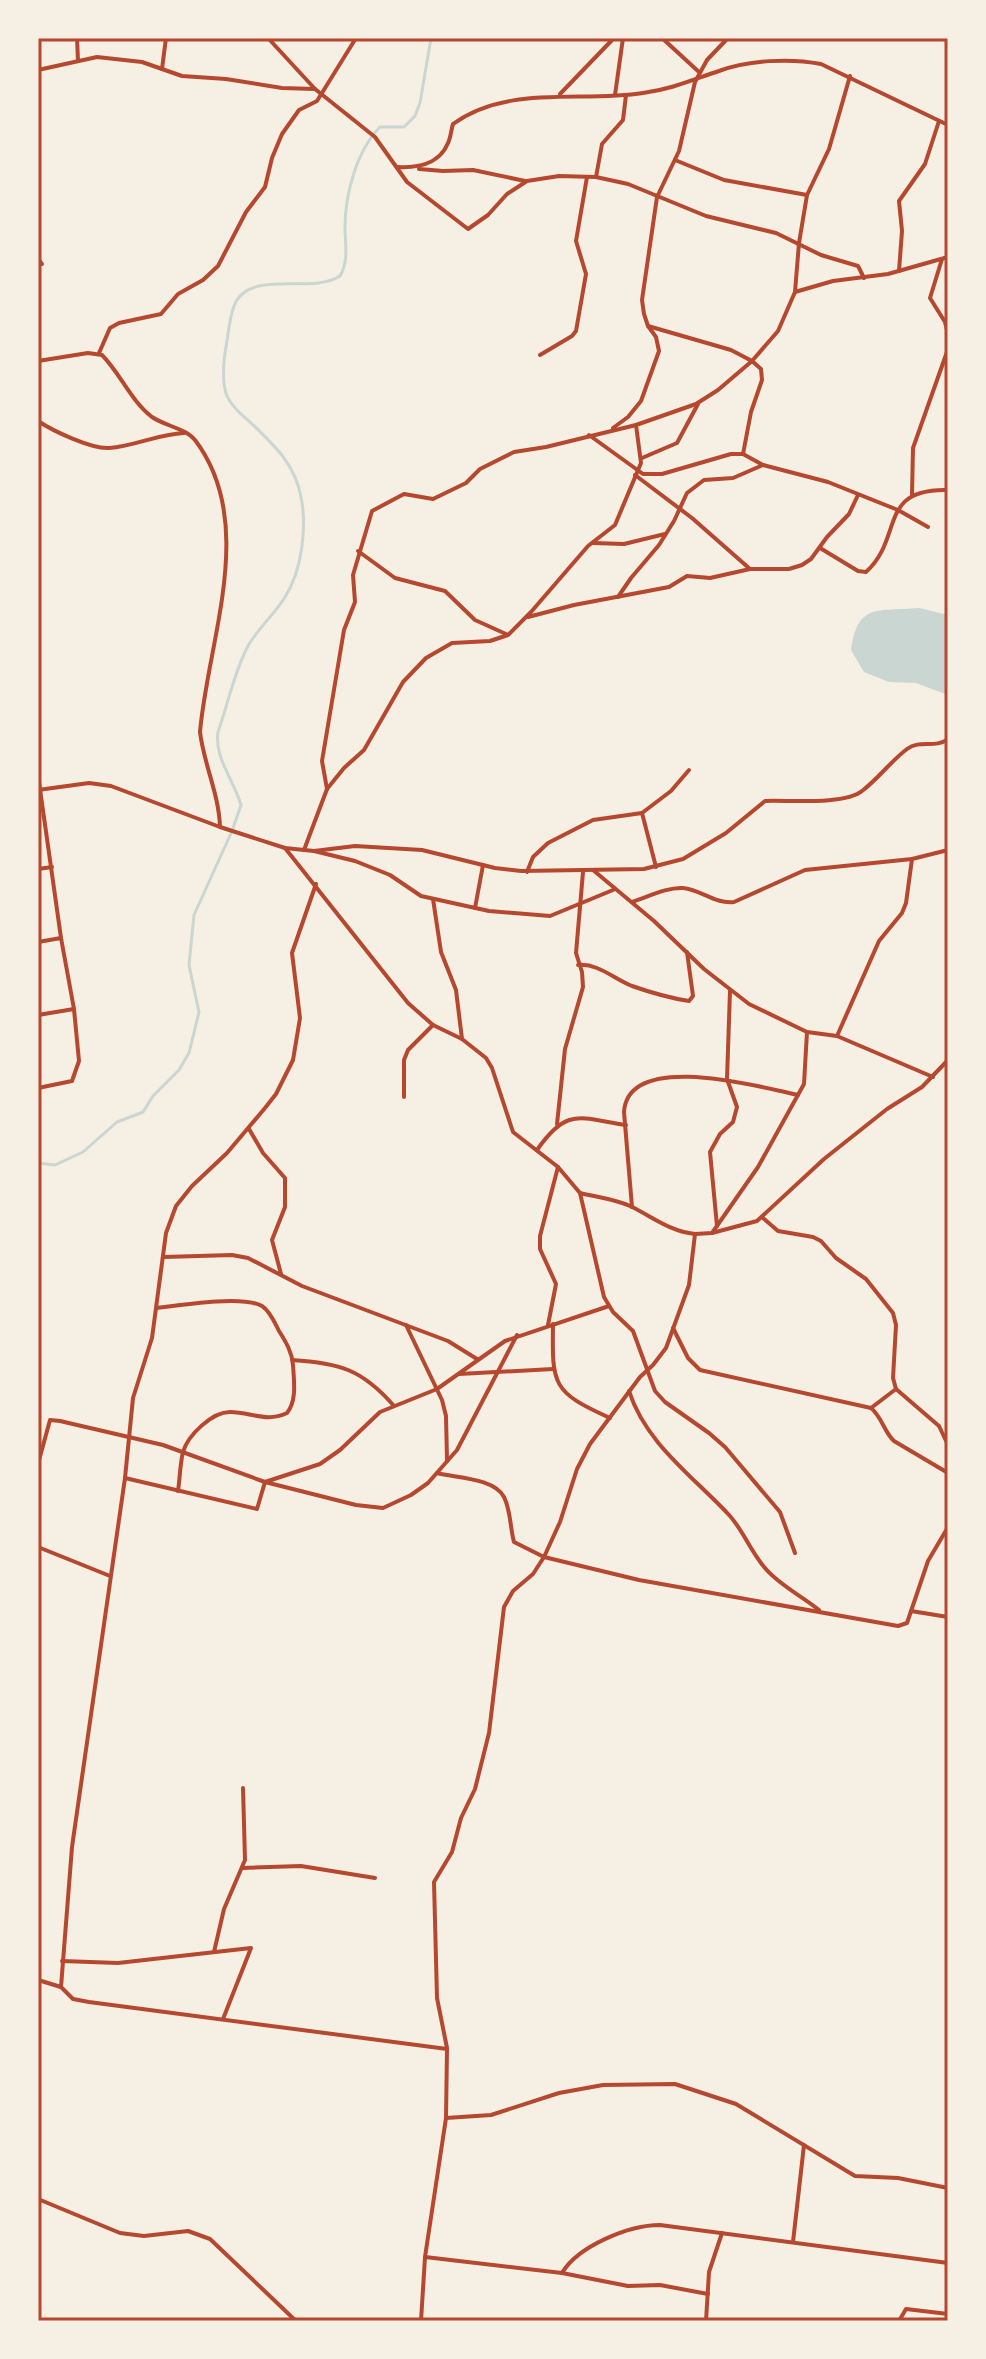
<svg xmlns="http://www.w3.org/2000/svg" width="986" height="2359" viewBox="0 0 986 2359" font-family="Georgia,serif">
	<style>
		.water { fill: #c9d6d2 }
		.lines { fill: none; stroke-linecap: round; stroke-linejoin: round }
		.stream { stroke: #c9d6d2; stroke-width: 3 }
		.minor { stroke: #b5482f; stroke-width: 4 }
		.neatline { fill: none; stroke: #b5482f; stroke-width: 3 }
	</style>
	<rect width="100%" height="100%" fill="#f6efe4"/>
	<path class="water" d="M919 608 948 615V695L916 683 889 682 864 672 851 650C858 602 877 612 919 608Z"/>
	<g class="lines">
		<path class="stream" d="M38 1163 55 1165 83 1152 117 1122 143 1112 153 1096 179 1070 189 1053 199 1012 189 965 194 915 232 831 241 805C234 780 214 758 218 732 228 704 234 672 248 646 258 628 275 614 285 597 302 571 307 527 301 497 295 464 274 445 251 423 242 415 232 407 227 396 221 381 224 357 227 341 229 329 230 311 237 300 256 271 312 294 340 276 349 261 345 243 345 227 345 194 357 150 380 127H404L415 116 420 103 431 38"/>
		<g class="minor">
			<polyline points="77,38 78,61"/>
			<polyline points="268,38 315,89 375,137 407,182 468,229 488,215 507,194 527,181 559,176 596,177 628,184 706,216 776,233 821,255 858,266 864,278"/>
			<polyline points="662,38 699,72"/>
			<polyline points="162,69 166,38"/>
			<polyline points="38,70 97,57 142,62 182,76 226,79 282,88 315,89"/>
			<polyline points="560,94 614,38"/>
			<polyline points="615,95 623,38"/>
			<polyline points="675,160 724,180 807,195"/>
			<path d="M397 167C417 168 439 165 448 143 451 137 451 130 453 124 508 84 581 103 643 93 672 89 692 80 719 71 749 60 790 58 821 64L948 125"/>
			<polyline points="419,169 443,171 473,170 525,181"/>
			<polyline points="596,177 602,144 623,120 626,95"/>
			<polyline points="38,259 42,264"/>
			<polyline points="942,259 930,298 945,322 948,334"/>
			<polyline points="899,271 902,231 899,201 925,164 939,121"/>
			<polyline points="795,292 833,281 888,274 948,257"/>
			<polyline points="99,353 110,328 119,323 161,314 178,294 203,280 218,266 246,212 265,187 272,158 282,134 299,110 317,101 356,38"/>
			<polyline points="540,355 572,336 576,331 586,274 576,241 587,177"/>
			<path d="M38 361 88 353 102 355C120 373 131 401 152 417 165 426 185 428 195 440 258 523 208 639 200 732 204 765 219 794 220 827"/>
			<path d="M38 421C53 431 91 449 109 448 135 446 158 434 184 433"/>
			<polyline points="613,428 628,417 641,401 659,351 656,337 648,326 644,314 642,300 657,197 679,151 695,82 707,60 728,38"/>
			<polyline points="589,435 643,474 662,474 731,454 743,454 763,465 828,482 898,510 928,527"/>
			<polyline points="743,454 751,412 762,380 761,369 752,361 778,331 795,292 799,243 807,195 829,149 850,76"/>
			<polyline points="642,458 677,443 698,404"/>
			<polyline points="635,475 692,518 750,569"/>
			<polyline points="912,494 913,448 948,349"/>
			<polyline points="593,543 624,544 665,534"/>
			<path d="M820 548 858 571 866 572C904 538 877 488 948 490"/>
			<polyline points="358,551 395,578 445,591 475,620 506,634"/>
			<polyline points="618,597 631,578 659,545 674,521 687,493 704,480 733,478 763,465"/>
			<polyline points="528,617 574,605 669,587 687,576 710,578 750,569 789,569 802,565 811,559 827,537 849,514 858,495"/>
			<polyline points="38,775 61,938 74,1009 79,1061 72,1081 38,1088"/>
			<polyline points="327,789 322,761 344,630 355,602 353,575 372,511 404,494 433,499 466,483 480,469 514,452 546,447 636,425 696,404 718,390 752,361 731,350 648,326"/>
			<polyline points="38,790 89,783 111,786 220,827 285,848 314,851 355,861 390,875 421,896 489,911 550,916 613,890"/>
			<polyline points="642,813 656,867"/>
			<polyline points="285,848 408,1003 433,1025 462,1039 486,1058 492,1068 513,1132 558,1167 580,1193 604,1297 613,1312 633,1331 655,1391 665,1402 709,1433 725,1447 780,1512 795,1553"/>
			<polyline points="304,850 327,789 344,768 364,750 403,682 426,658 452,643 490,641 508,635 531,612 588,546 615,525 641,463 636,425"/>
			<path d="M314 851 355 846 422 850 495 868 521 871 644 869 683 859 726 833 765 801C788 800 845 805 862 791 878 779 891 761 907 749 920 739 935 749 948 739"/>
			<polyline points="38,869 52,867"/>
			<polyline points="593,870 654,921 704,969 749,1004 807,1032 837,1036 933,1077"/>
			<polyline points="527,872 533,857 548,843 593,820 642,813 671,791 689,770"/>
			<polyline points="316,884 292,953 300,1018 293,1060 276,1094 265,1108 227,1153 192,1186 176,1206 166,1233 152,1338 133,1398 125,1478 72,1847 61,1987 73,1999 89,2002 447,2049 446,2118 425,2257 421,2321"/>
			<polyline points="433,899 441,952 456,990 462,1039"/>
			<path d="M632 902C648 897 667 887 683 888 702 890 714 904 734 902L805 870 912 859 948 850"/>
			<polyline points="475,908 483,865"/>
			<polyline points="38,942 61,938"/>
			<path d="M578 965C598 963 614 979 632 986 652 993 669 998 689 1001L693 996 687 952"/>
			<polyline points="38,1015 74,1009"/>
			<polyline points="837,1036 879,941 902,913 906,903 912,859"/>
			<polyline points="404,1097 404,1060 408,1050 433,1025"/>
			<polyline points="557,1124 565,1049 583,987 582,972 576,953 583,872"/>
			<polyline points="249,1129 263,1153 285,1178 285,1207 272,1240 281,1274"/>
			<path d="M537 1150C567 1107 579 1118 626 1125"/>
			<path d="M580 1193C596 1197 614 1199 630 1206 653 1217 669 1231 695 1234"/>
			<path d="M632 1207 624 1112C628 1050 761 1087 798 1095"/>
			<polyline points="763,1218 778,1231 813,1237 821,1241 836,1258 866,1279 893,1313 896,1325 893,1378 896,1389 939,1426 948,1445"/>
			<polyline points="717,1226 710,1152 720,1134 733,1122 737,1107 727,1079 730,991"/>
			<polyline points="712,1233 758,1167 804,1084 807,1032"/>
			<polyline points="164,1257 232,1255 248,1258 302,1286 448,1341 477,1359"/>
			<path d="M157 1308C180 1305 243 1295 262 1306 270 1311 275 1323 279 1331 286 1342 292 1352 293 1365 294 1381 297 1401 287 1413 266 1423 251 1412 230 1412 212 1412 188 1435 183 1452 180 1464 180 1478 178 1491"/>
			<path d="M553 1324C552 1385 552 1392 610 1418"/>
			<polyline points="406,1325 442,1400 446,1416 447,1460"/>
			<polyline points="548,1325 556,1284 540,1249 540,1236 558,1167"/>
			<path d="M673 1328 688 1358 700 1370 871 1408C882 1417 884 1432 894 1441L948 1473"/>
			<path d="M292 1360C339 1363 362 1369 394 1406"/>
			<polyline points="459,1374 553,1369"/>
			<path d="M629 1391C646 1444 694 1477 730 1516 744 1532 751 1552 765 1568 779 1585 802 1596 819 1610"/>
			<polyline points="871,1408 896,1389"/>
			<polyline points="38,1464 50,1420 60,1421 163,1445 265,1482 356,1505 383,1508 411,1495 428,1483 457,1450 517,1335"/>
			<path d="M437 1473C456 1478 494 1478 504 1497 511 1511 510 1528 514 1542L544 1557 639 1580 898 1626 907 1623 928 1561 948 1527"/>
			<polyline points="125,1478 257,1509 265,1482 320,1464 340,1450 380,1412 437,1389 505,1341 609,1306"/>
			<polyline points="38,1547 110,1576"/>
			<polyline points="911,1611 948,1617"/>
			<polyline points="243,1868 301,1866 375,1878"/>
			<polyline points="214,1952 224,1909 245,1860 243,1788"/>
			<polyline points="62,1961 118,1963 251,1948 223,2019"/>
			<polyline points="38,1980 61,1987"/>
			<polyline points="447,2048 437,1998 434,1882 452,1852 461,1818 475,1789 489,1733 504,1607 513,1591 533,1574 544,1557 560,1522 577,1469 590,1444 640,1377 653,1365 666,1348 689,1285 695,1234 712,1233 757,1221 824,1159 887,1109 922,1087 948,1060"/>
			<polyline points="446,2118 491,2115 559,2093 603,2085 675,2084 736,2104 855,2176 898,2178 948,2188"/>
			<polyline points="38,2199 120,2233 144,2236 188,2231 210,2239 296,2321"/>
			<polyline points="793,2242 804,2145"/>
			<path d="M425 2257 562 2273C578 2246 629 2225 660 2225L948 2263"/>
			<polyline points="562,2273 628,2286 660,2285 708,2294"/>
			<polyline points="706,2321 709,2272 722,2233"/>
			<polyline points="899,2321 906,2309 948,2314"/>
		</g>
	</g>
	<rect width="986" height="2359" fill="none" stroke="#f6efe4" stroke-width="80"/>
	<rect x="40" y="40" width="906" height="2279" class="neatline"/>
</svg>
